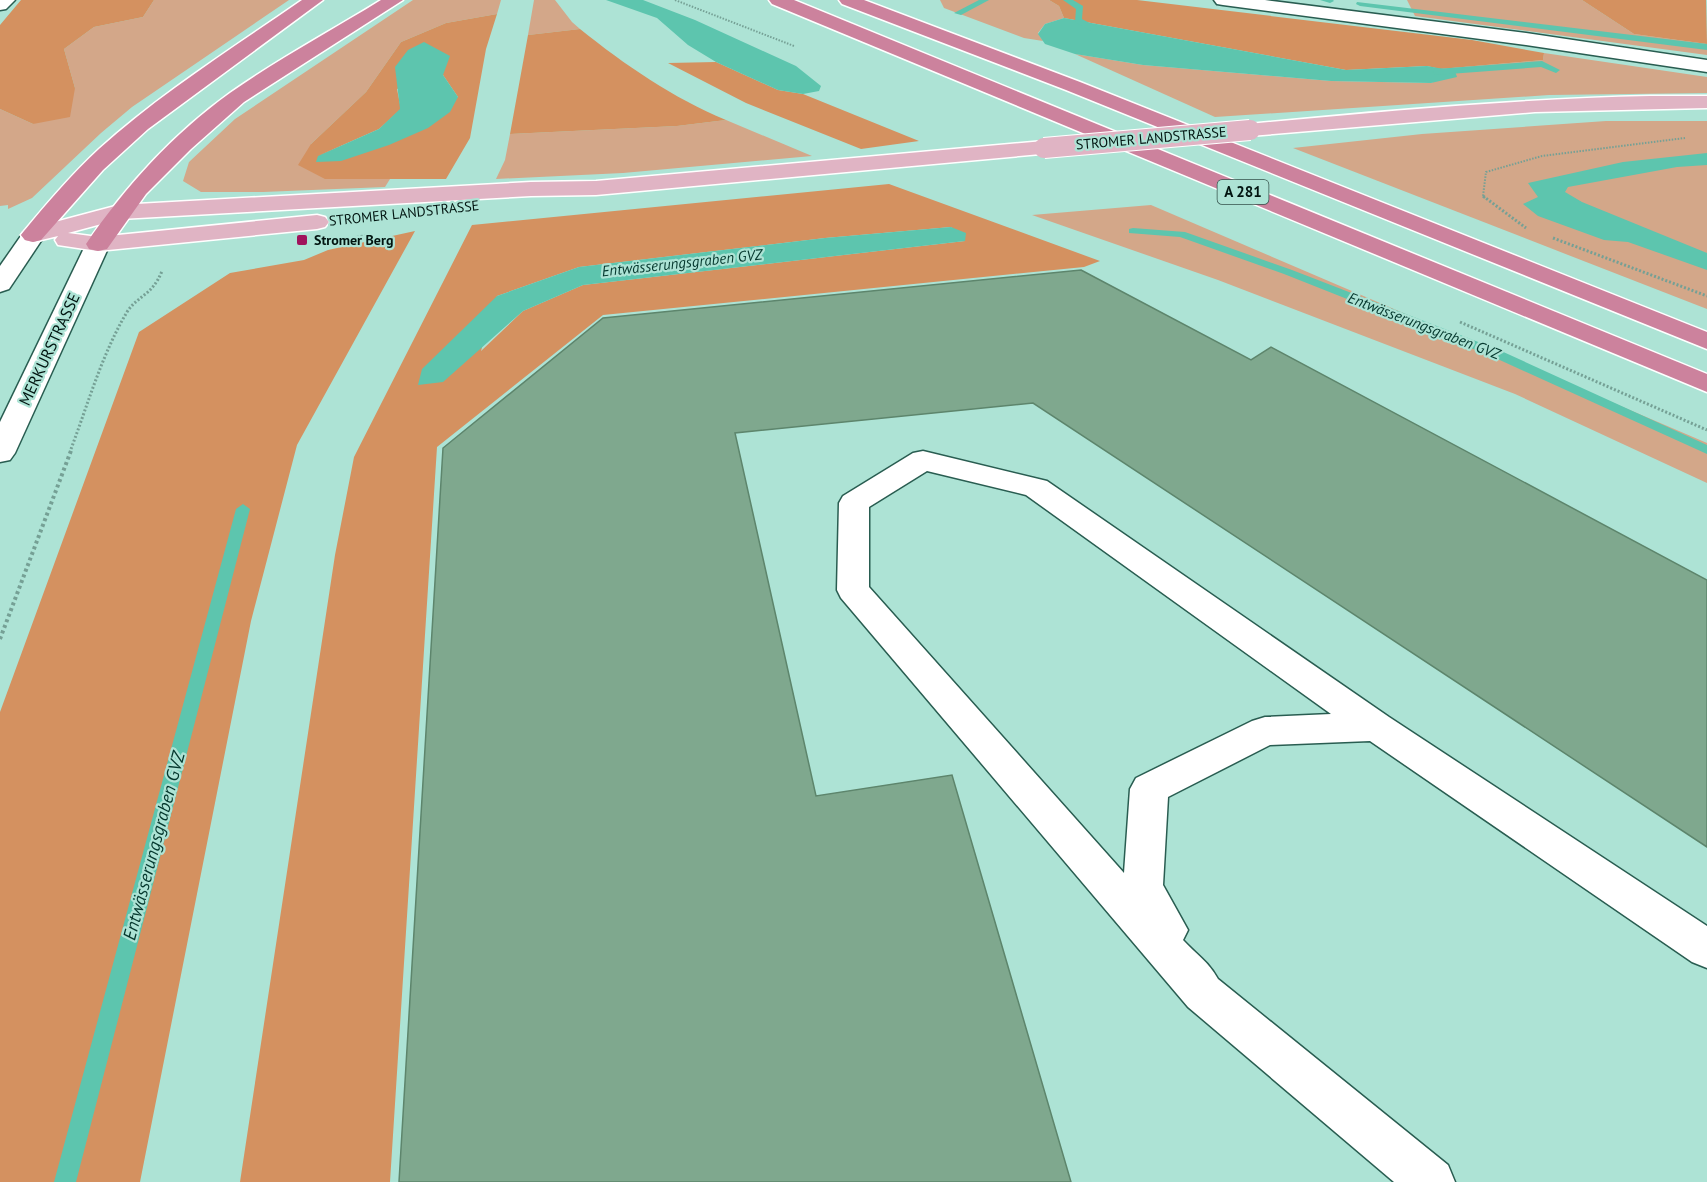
<svg xmlns="http://www.w3.org/2000/svg" width="1707" height="1182" viewBox="0 0 1707 1182" font-family="'PT Sans',sans-serif">
	<style>
		.green { fill: #d3a789 }
		.forest { fill: #d49160; fill-rule: evenodd }
		.water { fill: #5dc5ae }
		.lines { fill: none; stroke-linecap: round; stroke-linejoin: round }
		.stream { fill: #5dc5ae; fill-rule: evenodd }
		.building { fill: #7fa88e; stroke: #5d856c; stroke-width: 1.5 }
		.minor-casing { stroke: #295d51; stroke-width: 3 }
		.major-casing { stroke: #fff; stroke-width: 3 }
		.highway-casing { stroke: #fff; stroke-width: 3 }
		.path-far2 { stroke: #75a095; stroke-width: 2; stroke-dasharray: 1.5 1.5; stroke-linecap: butt }
		.path-far1 { stroke: #75a095; stroke-width: 3; stroke-dasharray: 2 2; stroke-linecap: butt }
		.path { stroke: #75a095; stroke-width: 4; stroke-dasharray: 3 3; stroke-linecap: butt }
		.minor { fill: #fff; fill-rule: evenodd }
		.major { fill: #e0b4c4; fill-rule: evenodd }
		.highway { fill: #cc829d; fill-rule: evenodd }
		.major-bridge-casing { stroke: #fff; stroke-width: 22; stroke-linecap: butt }
		.major-bridge { stroke: #e0b4c4; stroke-width: 20 }
		.poi-dot { fill: #a0125c; stroke: #ade3d5; stroke-width: 2 }
		.labels { text-anchor: middle; stroke-width: 4.5; stroke-linejoin: round; paint-order: stroke }
		.far-street-label { font-size: 14px; fill: #011410; stroke: #ade3d5 }
		.far-poi-label { font-size: 14px; font-weight: bold; fill: #011410; stroke: #ade3d5; text-anchor: start }
		.shield { fill: #ade3d5; stroke: #35524b; stroke-width: 1.5 }
		.shield-label { font-size: 15px; font-weight: bold; fill: #011410 }
		.far-water-label { font-size: 15px; font-style: italic; fill: #04372d; stroke: #ade3d5 }
		.street-label { font-size: 16px; fill: #011410; stroke: #ade3d5 }
		.water-label { font-size: 18px; font-style: italic; fill: #04372d; stroke: #ade3d5 }
	</style>
	<rect width="100%" height="100%" fill="#ade3d5"/>
	<g class="green">
		<polygon points="154,0 289,0 132,107 101,133 32,198 8,209 8,205 0,206 0,109 33,124 75,88 64,49 94,27 143,17"/>
		<polygon points="413,0 501,0 497,14 446,23 401,42 366,92 311,144 326,179 390,179 385,187 263,192 201,192 183,181 189,162 235,119"/>
		<polygon points="534,0 555,0 572,22 580,29 528,35"/>
		<polygon points="940,0 1049,0 1059,6 1064,18 1045,24 1038,33 1043,41 1024,38 944,8"/>
		<polygon points="1407,0 1582,0 1634,34 1707,44 1707,55 1415,16"/>
		<polygon points="1544,53 1707,77 1707,93 1549,95 1215,117 1075,54 1143,65 1331,81 1431,83 1455,71 1440,69 1543,60"/>
		<polygon points="726,120 812,156 623,173 496,179 505,160 510,134 677,126"/>
		<polygon points="1606,121 1707,121 1707,309 1293,148 1422,134"/>
		<polygon points="1151,205 1707,443 1707,483 1515,394 1218,280 1032,215"/>
	</g>
	<g class="forest">
		<polygon points="21,0 154,0 143,17 94,27 64,49 75,88 70,117 33,124 0,109 0,25"/>
		<polygon points="1049,0 1137,0 1472,40 1544,53 1543,60 1440,69 1427,66 1346,70 1064,18 1059,6"/>
		<polygon points="1582,0 1706,0 1707,44 1634,34"/>
		<path d="M497 14 486 49 470 138 446 179H325L298 165 311 144 366 92 401 42 446 23ZM443 75 458 97 318 156 379 129 401 109 397 89Z"/>
		<path d="M580 29C625 65 673 98 726 120L677 126 510 134 528 35Z"/>
		<polygon points="716,62 778,90 803,94 919,141 861,149 746,103 668,63"/>
		<path d="M889 184 1100 261 1084 267 603 315 437 447 390 1182H240L335 555 354 457 472 225ZM951 227 965 241 583 285 523 311 481 351 497 296 579 267 825 238Z"/>
		<polygon points="415,231 297,445 251,621 140,1182 0,1182 0,712 139,332 230,273 304,260 328,250"/>
	</g>
	<g class="water">
		<polygon points="606,0 643,0 695,20 796,66 821,86 819,91 803,94 778,90 716,62 688,45 657,18"/>
		<polygon points="1064,18 1346,70 1427,66 1455,71 1457,77 1431,83 1331,81 1143,65 1075,54 1045,44 1038,34 1045,24"/>
		<polygon points="424,42 450,56 443,75 458,97 450,112 428,128 389,145 341,161 316,162 318,156 379,129 400,109 395,67 408,50"/>
		<polygon points="1707,153 1707,165 1677,167 1568,187 1565,192 1582,202 1707,253 1707,270 1628,242 1604,240 1538,216 1523,204 1538,197 1528,183 1623,162"/>
		<polygon points="951,227 966,233 965,241 583,285 523,311 443,382 418,385 422,369 497,296 579,267 825,238"/>
	</g>
	<g class="lines">
		<g class="stream">
			<polygon points="979,0 989,0 961,15 954,13"/>
			<polygon points="1063,0 1073,0 1083,6 1082,19 1099,28 1099,32 1093,32 1075,22 1076,9"/>
			<polygon points="1320,0 1333,0 1334,1 1330,3"/>
			<polygon points="1357,2 1707,44 1707,50 1360,6 1356,4"/>
			<polygon points="1542,61 1560,70 1556,73 1541,67 1436,75 1432,72 1436,69"/>
			<polygon points="1133,228 1185,232 1292,270 1499,350 1707,445 1707,454 1491,356 1284,274 1180,237 1129,233 1129,229"/>
			<polygon points="243,504 250,509 76,1182 54,1182 236,509"/>
		</g>
	</g>
	<polygon class="building" points="1081,270 1251,360 1271,347 1707,580 1707,847 1033,403 735,433 816,796 952,775 1071,1182 399,1182 443,448 603,318"/>
	<g class="lines">
		<defs>
			<g id="minor">
				<polygon points="0,0 15,0 6,9 0,10"/>
				<polygon points="1214,0 1265,0 1526,33 1707,60 1707,72 1526,45 1223,5 1217,4"/>
				<polygon points="33,228 41,230 45,235 9,289 0,292 0,266 25,230"/>
				<polygon points="98,237 107,239 110,244 15,453 10,460 0,462 0,422 86,244 89,239"/>
				<path d="M923 451 1047 481 1389 717 1707 926V968L1692 962 1370 741 1270 745 1168 797 1163 885 1188 930 1183 940C1197 955 1208 961 1218 979L1448 1165 1455 1182H1394L1188 1007 841 598 837 590 839 503 843 496 913 453ZM927 471 1026 495 1331 714 1265 717 1252 721 1136 778 1130 789 1124 873 869 587V507Z"/>
			</g>
			<g id="major">
				<path d="M1650 96H1707V108L1535 112 1250 136 1242 135 1239 130 1242 125 1250 124C1383 111 1516 99 1650 96Z"/>
				<polygon points="1044,141 1052,143 1055,148 1052,153 596,195 531,196 120,219 68,233 98,237 317,215 325,217 329,222 325,227 317,229 98,251 58,245 55,240 58,236 33,242 25,240 21,235 25,230 119,205 531,182 596,181"/>
			</g>
			<g id="highway">
				<path d="M302 0H323L148 129 103 170 41 240 33 242 25 240 21 235 25 230C48 202 72 174 99 149 161 93 233 48 302 0Z"/>
				<path d="M381 0H403L244 102 191 149 146 194 107 249 98 251 89 249 86 244C125 187 173 134 230 93 278 59 331 31 381 0Z"/>
				<polygon points="769,0 794,0 1707,374 1707,392 772,4"/>
				<polygon points="839,0 864,0 1080,82 1707,332 1707,349 1066,90 842,4"/>
			</g>
		</defs>
		<use href="#minor" class="minor-casing"/>
		<use href="#major" class="major-casing"/>
		<use href="#highway" class="highway-casing"/>
		<g class="path-far2">
			<polyline points="675,0 794,46"/>
			<polyline points="1485,198 1483,196 1486,172 1542,156 1685,138"/>
		</g>
		<g class="path-far1">
			<polyline points="1483,196 1526,228"/>
			<polyline points="1553,238 1707,296"/>
			<polyline points="349,239 368,235"/>
			<polyline points="1460,322 1707,430"/>
			<path d="M71 449C88 404 102 354 127 312 138 295 152 296 162 271"/>
		</g>
		<polyline class="path" points="0,639 72,448"/>
		<use href="#minor" class="minor"/>
		<use href="#major" class="major"/>
		<use href="#highway" class="highway"/>
		<defs>
			<polyline id="major-bridge" points="1044,148 1250,130"/>
		</defs>
		<use href="#major-bridge" class="major-bridge-casing"/>
		<use href="#major-bridge" class="major-bridge"/>
	</g>
	<rect class="poi-dot" x="296" y="234" width="12" height="12" rx="3"/>
	<g class="labels">
		<g class="far-street-label">
			<text transform="translate(1151 138) rotate(-5)" y="5">STROMER LANDSTRASSE</text>
			<text transform="translate(404 213) rotate(-6)" y="5">STROMER LANDSTRASSE</text>
		</g>
		<g class="far-poi-label">
			<text x="314" y="245">Stromer Berg</text>
		</g>
		<rect class="shield" x="1217.5" y="180" width="51" height="24" rx="4.5"/>
		<g class="shield-label">
			<text x="1243" y="197">A 281</text>
		</g>
		<g class="far-water-label">
			<text transform="translate(682 263) rotate(-6)" y="5">Entwässerungsgraben GVZ</text>
			<text transform="translate(1424 326) rotate(21)" y="5">Entwässerungsgraben GVZ</text>
		</g>
		<g class="street-label">
			<text transform="translate(49 349) rotate(-65)" y="6">MERKURSTRASSE</text>
		</g>
		<g class="water-label">
			<text transform="translate(154 846) rotate(-75)" y="6">Entwässerungsgraben GVZ</text>
		</g>
	</g>
</svg>
